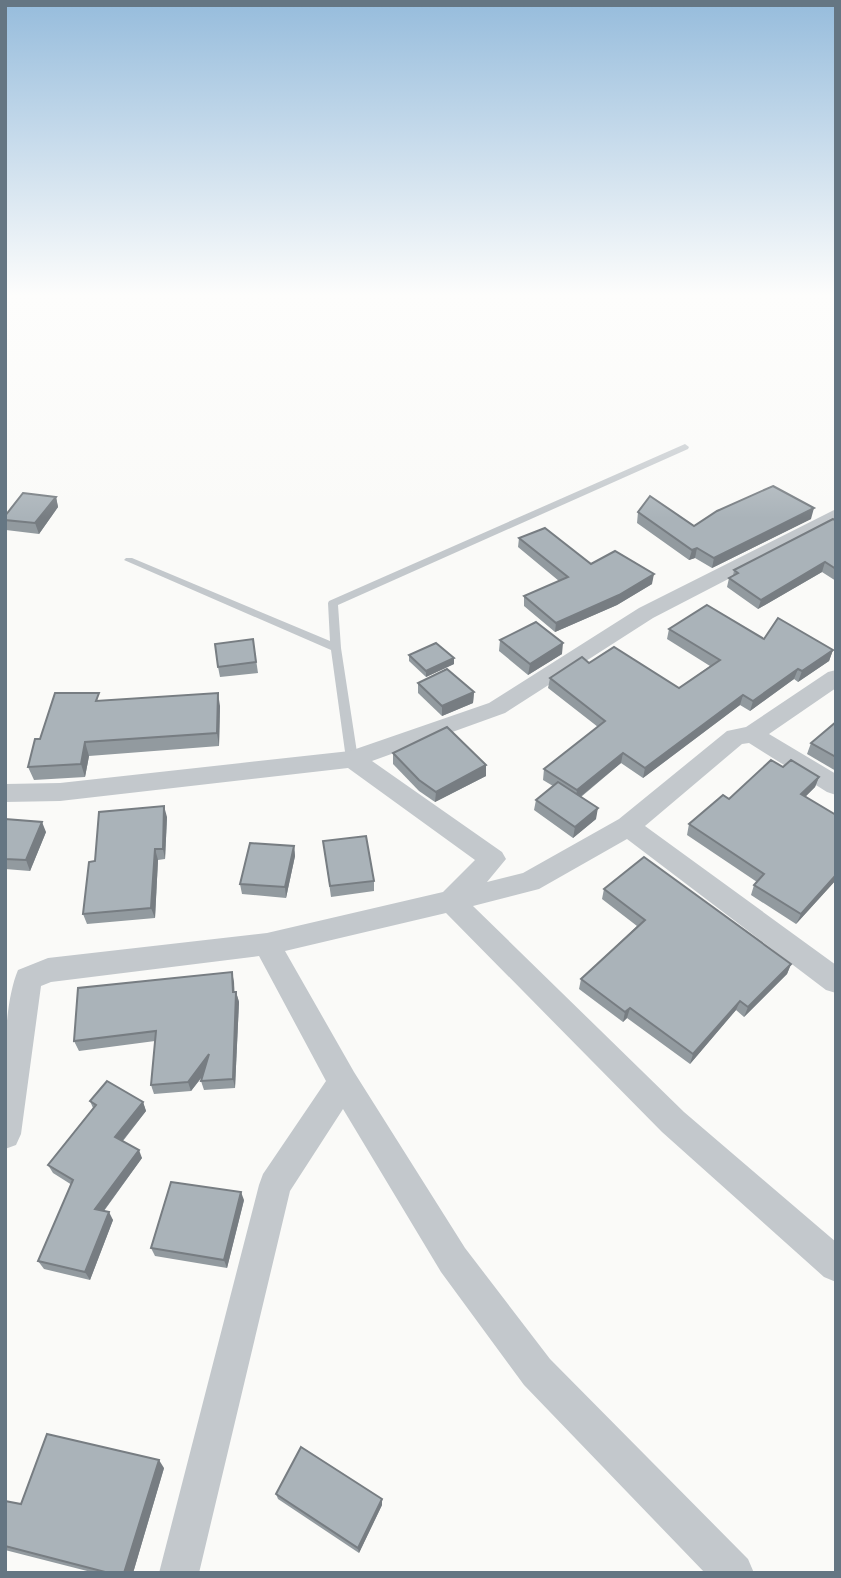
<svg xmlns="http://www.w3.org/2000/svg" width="841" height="1578" viewBox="0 0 841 1578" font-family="'Source Sans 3',sans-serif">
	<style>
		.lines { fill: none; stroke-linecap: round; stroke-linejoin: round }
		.service { fill: #c3c8cc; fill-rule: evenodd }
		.minor { fill: #c3c8cc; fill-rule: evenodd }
		.wall { fill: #929a9f }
		.shaded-wall { fill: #777d82 }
		.building { fill: #aab3b9; stroke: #777d82; stroke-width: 2 }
	</style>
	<rect width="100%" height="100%" fill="#fafaf8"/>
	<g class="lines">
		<polygon class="service" points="685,444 689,447 688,449 338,605 341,648 358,759 352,763 346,759 331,650 124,560 126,558 132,558 330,641 328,603 329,601"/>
		<path class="minor" d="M836 509V523L653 618 505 713 372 761 502 852 506 859 487 882 523 873 619 819 727 731 746 727 828 672 836 670V688L769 734 836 774V795L827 792 749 743 742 744 645 826 836 965V993L826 990 627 839 539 889 473 906 684 1112 836 1242V1282L824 1277 662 1132 446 913 285 951 354 1072 465 1248 550 1359 748 1559 754 1573H705L524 1385 441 1272 343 1109 290 1191 199 1573H159L259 1185 263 1174 326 1081 259 956 51 982 41 986 21 1134 16 1145 5 1149C5 1100 0 1013 18 970L48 958 267 933 443 892 475 860 348 768 60 801 5 802V784L60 783 350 751 489 703 639 608Z"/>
	</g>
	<g class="wall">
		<polygon points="56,497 58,507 39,534 6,530 5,516"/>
		<polygon points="638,512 694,526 811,519 712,568 695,558 689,560 637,523"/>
		<polygon points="836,521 836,581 822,572 758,609 727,587 729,578 733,576 734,570"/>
		<polygon points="519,538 591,564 652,584 617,605 555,632 524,606 524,596 559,581 518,547"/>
		<polygon points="669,629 764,639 833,650 829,661 798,682 794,679 750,711 740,705 643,778 621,763 581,797 596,819 573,838 534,810 536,800 553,786 543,780 544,769 598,727 548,688 550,678 589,663 679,688 710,666 667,639"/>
		<polygon points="253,639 258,673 220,677 218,667"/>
		<polygon points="500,640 562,654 528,675 499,651"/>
		<polygon points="409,655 454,658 454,664 426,677 409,661"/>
		<polygon points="418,683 474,692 473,703 442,716 418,693"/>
		<polygon points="101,701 220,706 219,746 89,756 85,777 34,780 28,767"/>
		<polygon points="836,722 836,771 807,754 811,743"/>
		<polygon points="393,753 486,765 486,776 435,802 419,791 393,764"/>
		<polygon points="783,767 819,777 815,787 805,797 836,880 796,924 751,895 754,885 757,882 687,835 689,824"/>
		<polygon points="167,817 165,859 158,860 155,918 87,924 83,914 95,861"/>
		<polygon points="5,819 46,832 30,871 5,869"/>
		<polygon points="323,841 374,881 374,891 331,897"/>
		<polygon points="294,846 295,856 286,898 242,894 240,884"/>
		<polygon points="604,889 791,964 787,974 744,1017 736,1010 690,1064 627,1018 623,1022 579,989 581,979 637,926 602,899"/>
		<polygon points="234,982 234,992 236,992 239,1002 235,1088 204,1090 201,1081 203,1076 191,1091 154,1094 151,1085 155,1041 79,1051 74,1041"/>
		<polygon points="90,1101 143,1102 146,1111 123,1141 142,1158 104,1211 113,1220 90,1280 44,1269 38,1261 72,1185 53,1173 48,1165 93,1108"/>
		<polygon points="244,1200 227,1268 155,1256 151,1248"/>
		<polygon points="164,1468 133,1573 95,1573 5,1550 5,1501 21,1504"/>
		<polygon points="276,1494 382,1499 382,1505 359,1553 278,1499"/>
	</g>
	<g class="shaded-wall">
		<polygon points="56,497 58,507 39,534 35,523"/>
		<polygon points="814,508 811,519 712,568 714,558"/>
		<polygon points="697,548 695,558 689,560 692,550"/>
		<polygon points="825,562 822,572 758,609 761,600"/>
		<polygon points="654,574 652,584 617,605 555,632 556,623"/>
		<polygon points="563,643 562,654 528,675 530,664"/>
		<polygon points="833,650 829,661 798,682 802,671"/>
		<polygon points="454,658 454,664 426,677 426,671"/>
		<polygon points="798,669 794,679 750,711 753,701"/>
		<polygon points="474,692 473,703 442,716 442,706"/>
		<polygon points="218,693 220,706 219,746 217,733"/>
		<polygon points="743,695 740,705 643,778 645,768"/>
		<polygon points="85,742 89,756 85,777 81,764"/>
		<polygon points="623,753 621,763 575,801 577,790"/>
		<polygon points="486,765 486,776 435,802 436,792"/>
		<polygon points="819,777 815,787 797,805 801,794"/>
		<polygon points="164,806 167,817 165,859 163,849"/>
		<polygon points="598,808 596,819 573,838 575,827"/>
		<polygon points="42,822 46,832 30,871 26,860"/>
		<polygon points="294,846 295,856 286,898 285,887"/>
		<polygon points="155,849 158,860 155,918 151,908"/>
		<polygon points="836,875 836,880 796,924 801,914"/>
		<polygon points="791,964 787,974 744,1017 748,1007"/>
		<polygon points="232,972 234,982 235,1002 233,992"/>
		<polygon points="236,992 239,1002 235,1088 233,1079"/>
		<polygon points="740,1001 736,1010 690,1064 693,1054"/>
		<polygon points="630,1008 627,1018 623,1022 625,1012"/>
		<polygon points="209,1054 212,1063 191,1091 188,1082"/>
		<polygon points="143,1102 146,1111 119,1145 115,1137"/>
		<polygon points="139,1150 142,1158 99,1217 95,1209"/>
		<polygon points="241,1192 244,1200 227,1268 224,1260"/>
		<polygon points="109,1212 113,1220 90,1280 85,1272"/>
		<polygon points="159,1460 164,1468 133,1573 124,1573"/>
		<polygon points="382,1499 382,1505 359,1553 358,1548"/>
	</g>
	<g class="building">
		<polygon points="773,486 814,508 714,558 697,548 692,550 638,512 650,496 694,526 717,511"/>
		<polygon points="23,493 56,497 35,523 5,520 5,516"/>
		<polygon points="833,519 836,521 836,569 825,562 761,600 729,578 738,573 734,570"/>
		<polygon points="545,528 591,564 615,551 654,574 619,595 556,623 524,596 568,577 519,538"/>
		<polygon points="707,605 764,639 778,618 833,650 802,671 798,669 753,701 743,695 645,768 623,753 577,790 544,769 605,721 550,678 582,657 589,663 614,647 679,688 720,660 669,629"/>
		<polygon points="536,622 563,643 530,664 500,640"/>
		<polygon points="253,639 256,662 218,667 215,644"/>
		<polygon points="436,643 454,658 426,671 409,655"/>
		<polygon points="447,669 474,692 442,706 418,683"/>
		<polygon points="55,693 99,693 96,701 218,693 217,733 85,742 81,764 28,767 35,739 40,739"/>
		<polygon points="836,722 836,757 811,743"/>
		<polygon points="447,727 486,765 436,792 419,780 393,753"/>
		<polygon points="771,760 783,767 791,760 819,777 801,794 836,815 836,875 801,914 754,885 764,874 689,824 723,795 729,799"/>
		<polygon points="558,782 598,808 575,827 536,800"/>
		<polygon points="164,806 163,849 155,849 151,908 83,914 89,862 95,861 99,812"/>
		<polygon points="5,819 42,822 26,860 5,859"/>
		<polygon points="366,836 374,881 330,886 323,841"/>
		<polygon points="250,843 294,846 285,887 240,884"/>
		<polygon points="644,857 791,964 748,1007 740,1001 693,1054 630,1008 625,1012 581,979 645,920 604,889"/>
		<polygon points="232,972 233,992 236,992 233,1079 201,1081 209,1054 188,1082 151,1085 156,1031 74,1041 78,988"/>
		<polygon points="107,1081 143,1102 115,1137 139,1150 95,1209 109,1212 85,1272 38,1261 73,1180 48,1165 96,1105 90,1101"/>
		<polygon points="171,1182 241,1192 224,1260 151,1248"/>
		<polygon points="47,1434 159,1460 124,1573 109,1573 5,1546 5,1501 21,1504"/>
		<polygon points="301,1447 382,1499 358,1548 276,1494"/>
	</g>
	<linearGradient id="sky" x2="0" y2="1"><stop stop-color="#96bcdc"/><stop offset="0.57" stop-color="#fdfdfc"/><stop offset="1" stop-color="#fdfdfc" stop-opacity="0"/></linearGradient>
	<rect width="841" height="518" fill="url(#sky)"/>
	<rect width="841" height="1578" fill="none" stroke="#657683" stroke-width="14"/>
</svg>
